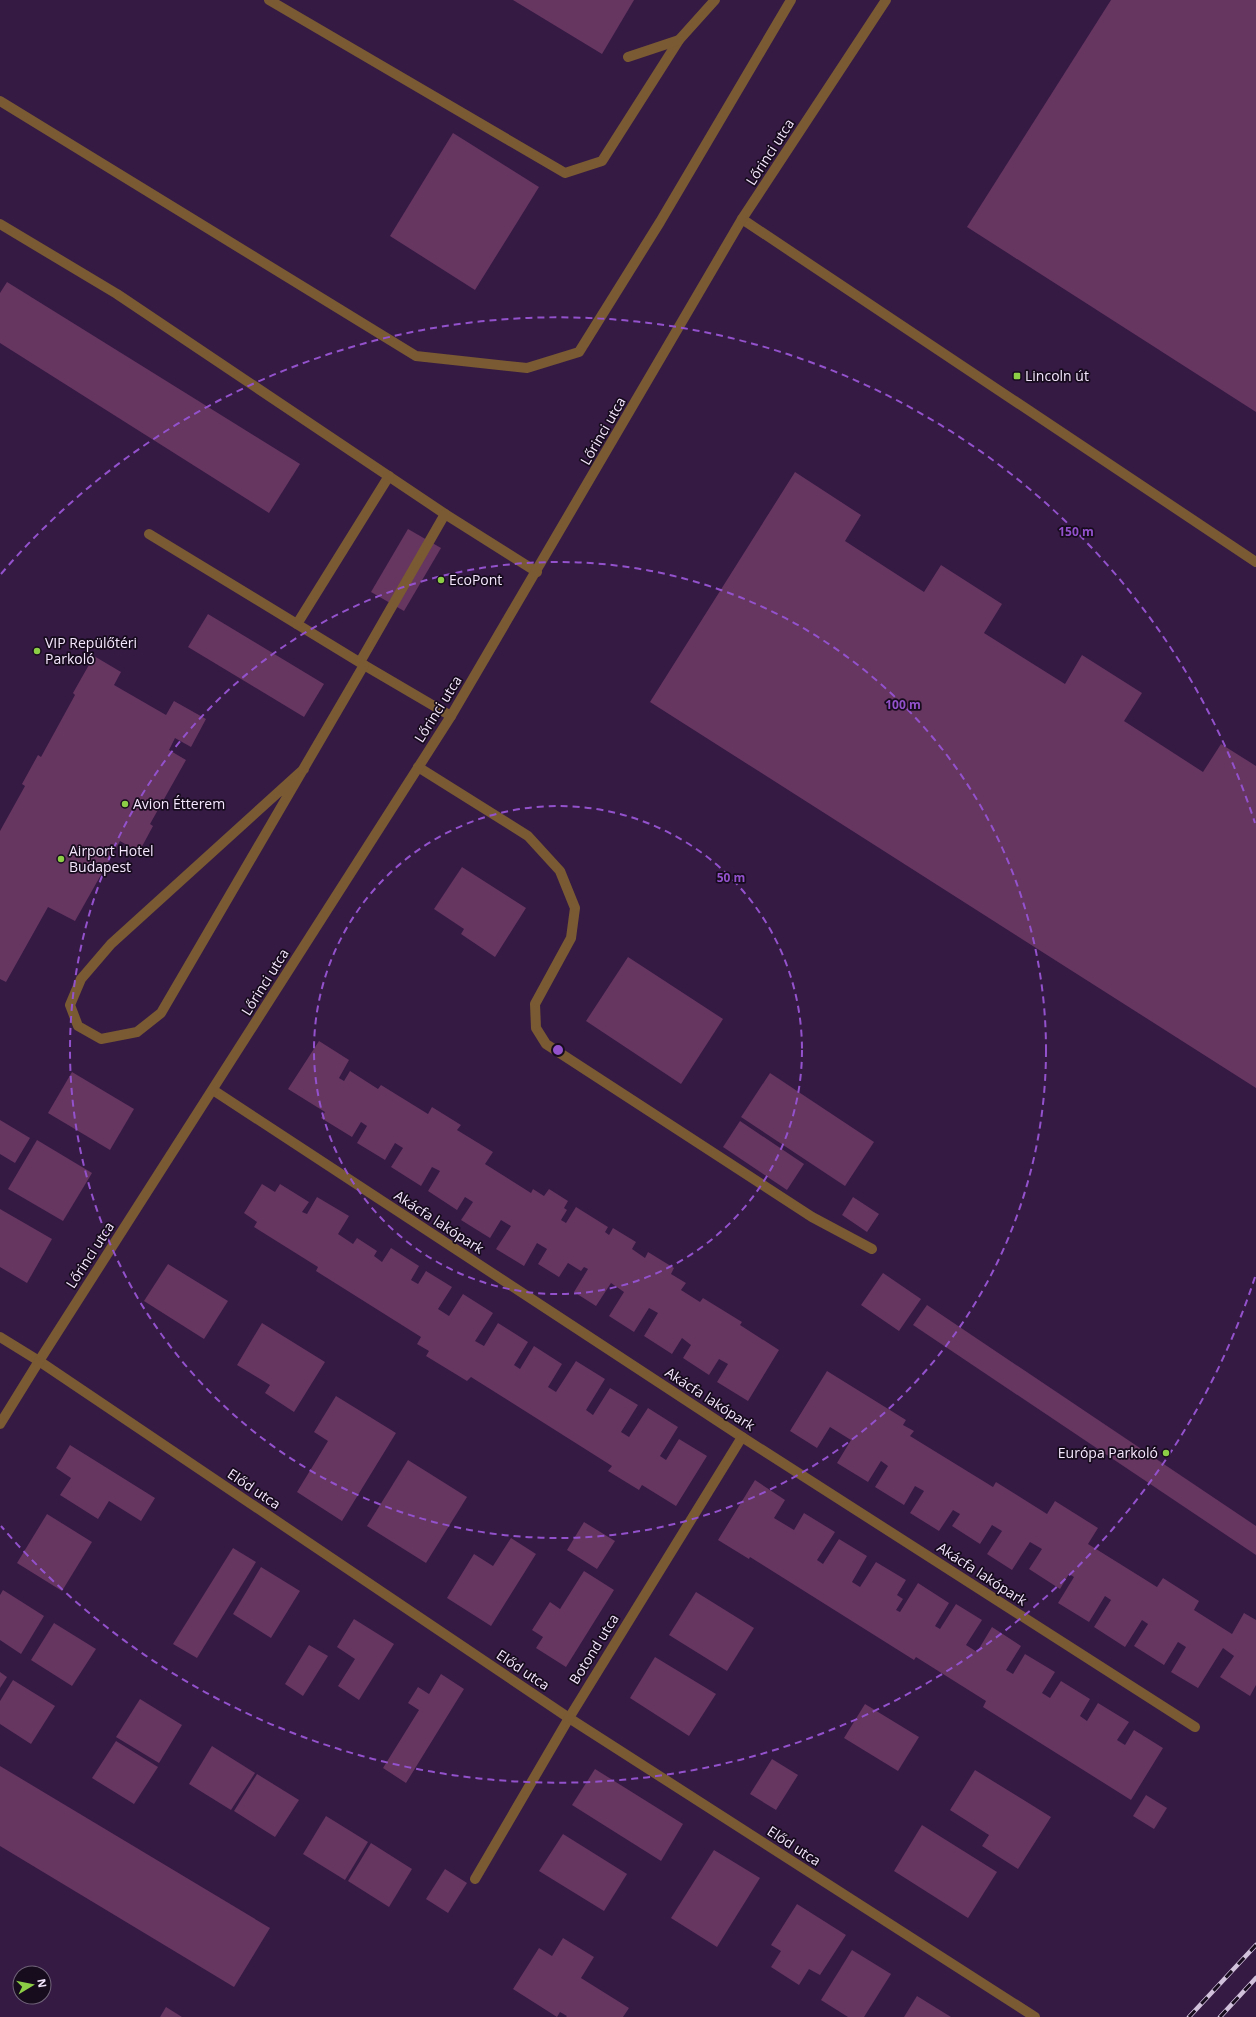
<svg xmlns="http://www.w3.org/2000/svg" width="1256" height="2017" viewBox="0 0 1256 2017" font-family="'Open Sans',sans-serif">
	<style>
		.building { fill: #663560 }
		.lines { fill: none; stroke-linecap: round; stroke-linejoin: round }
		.minor { stroke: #795a33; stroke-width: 10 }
		.rail-casing { stroke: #d1c1db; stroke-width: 4.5 }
		.rail { stroke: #170b1e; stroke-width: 3; stroke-dasharray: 9; stroke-linecap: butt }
		.ring { fill: none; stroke: #9352cc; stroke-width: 2; stroke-dasharray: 7 5 }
		.poi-dot { fill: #8cce45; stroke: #170b1e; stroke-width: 1.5 }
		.labels { text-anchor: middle; stroke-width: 3.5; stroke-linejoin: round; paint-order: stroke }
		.street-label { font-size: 14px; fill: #f5e8fe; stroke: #170b1e }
		.poi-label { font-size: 14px; fill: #f5e8fe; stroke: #170b1e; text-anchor: start }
		.centre { fill: #9352cc; stroke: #170b1e; stroke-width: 2 }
		.ring-label { font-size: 12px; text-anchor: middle; font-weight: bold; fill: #9352cc; stroke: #170b1e; stroke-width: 3.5; stroke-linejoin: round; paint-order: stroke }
	</style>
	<rect width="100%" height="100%" fill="#351a44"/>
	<g class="building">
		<polygon points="513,0 634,0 602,54"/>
		<polygon points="1111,0 1256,0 1256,412 967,227"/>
		<polygon points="453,133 539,187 475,290 390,236"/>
		<polygon points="7,282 300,464 269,513 0,343 0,293"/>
		<polygon points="795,472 861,515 845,541 924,592 941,565 1002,604 984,633 1065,684 1082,655 1142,693 1124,721 1203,772 1221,744 1256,766 1256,1088 650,702"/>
		<polygon points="408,529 441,548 404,611 371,592"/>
		<polygon points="208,614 324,684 304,717 188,647"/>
		<polygon points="94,656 121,672 114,685 166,715 174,701 206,719 191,747 175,738 169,750 186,760 150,824 153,826 139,852 120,841 75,921 48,907 6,982 0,979 0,831 25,786 22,784 38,755 41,757 75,695 73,693"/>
		<polygon points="462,867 526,908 495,957 461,934 464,929 434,909"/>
		<polygon points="628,957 723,1019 681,1084 586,1021"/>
		<polygon points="319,1041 349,1060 339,1078 344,1081 350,1071 378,1089 381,1085 428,1114 432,1107 461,1125 457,1130 493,1152 485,1164 531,1193 533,1189 544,1196 549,1189 568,1201 564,1208 567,1210 561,1220 566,1223 576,1207 608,1227 605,1232 609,1235 613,1228 636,1242 632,1249 645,1258 648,1252 674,1268 671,1274 686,1283 681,1290 700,1302 703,1298 742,1322 740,1325 779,1350 748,1401 717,1382 728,1364 719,1359 709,1375 683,1358 691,1345 682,1338 672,1354 644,1336 658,1313 649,1308 634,1332 609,1316 624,1292 611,1283 596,1306 574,1292 588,1269 584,1267 581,1271 568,1263 559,1277 538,1264 547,1249 537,1243 524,1266 496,1249 511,1226 501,1220 490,1238 461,1220 473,1202 465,1197 457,1210 428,1191 440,1171 432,1167 421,1186 391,1167 403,1148 395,1143 385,1160 357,1143 367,1126 361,1122 352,1137 321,1118 325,1112 288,1089"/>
		<polygon points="72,1072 134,1109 110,1150 48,1113"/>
		<polygon points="770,1073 874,1142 845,1186 741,1117"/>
		<polygon points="0,1120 30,1138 15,1163 0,1154"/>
		<polygon points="740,1121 804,1164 787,1190 723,1147"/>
		<polygon points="37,1140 92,1173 63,1221 8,1189"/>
		<polygon points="262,1184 275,1192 280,1184 309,1202 302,1212 307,1214 317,1197 349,1216 338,1234 353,1244 357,1238 377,1251 374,1256 382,1262 391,1248 419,1266 411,1280 418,1284 426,1271 452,1287 438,1309 449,1316 463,1294 493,1313 475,1341 484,1346 498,1323 528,1342 514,1365 520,1369 534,1346 562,1364 548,1387 556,1392 576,1361 605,1379 586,1410 593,1415 610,1388 638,1405 621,1432 629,1437 648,1408 678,1427 660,1456 666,1460 679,1439 707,1456 676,1506 642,1485 639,1490 608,1471 612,1466 471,1377 467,1381 426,1356 429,1351 417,1344 421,1337 316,1271 318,1267 254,1227 257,1222 244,1213"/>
		<polygon points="853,1197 879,1214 867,1232 842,1215"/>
		<polygon points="0,1209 52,1239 27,1283 0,1267"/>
		<polygon points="168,1264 228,1301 204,1339 144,1301"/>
		<polygon points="883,1273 921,1299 899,1331 861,1305"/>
		<polygon points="927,1305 1256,1526 1256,1555 913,1325"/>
		<polygon points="262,1323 325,1362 294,1412 265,1393 270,1385 237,1365"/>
		<polygon points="827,1371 906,1420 903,1425 914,1431 910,1436 993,1487 996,1482 1047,1514 1055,1501 1098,1528 1088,1544 1157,1587 1163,1578 1199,1601 1194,1610 1232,1634 1244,1613 1256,1620 1256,1685 1250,1696 1220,1677 1234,1656 1223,1648 1198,1688 1171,1672 1186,1647 1178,1642 1164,1665 1134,1646 1148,1624 1142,1620 1125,1647 1094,1627 1111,1600 1105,1596 1089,1622 1058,1603 1074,1577 1069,1574 1060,1589 1029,1569 1042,1549 1030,1542 1012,1570 987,1554 1002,1531 992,1525 980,1544 952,1526 960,1514 953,1510 939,1531 910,1513 924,1491 915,1486 904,1505 875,1487 888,1466 881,1461 868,1482 837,1463 851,1440 830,1427 817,1448 790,1431"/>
		<polygon points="336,1396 396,1433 342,1521 297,1492 328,1441 314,1432"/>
		<polygon points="70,1445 155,1498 141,1521 109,1501 98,1519 60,1495 71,1478 56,1468"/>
		<polygon points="408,1460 467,1497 426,1563 367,1526"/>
		<polygon points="755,1480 785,1500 774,1518 794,1530 804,1513 835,1532 817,1560 823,1564 839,1539 867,1556 852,1582 860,1587 876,1562 906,1580 897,1595 903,1599 896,1610 900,1612 918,1583 949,1603 935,1626 940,1629 956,1604 982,1620 966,1645 977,1652 992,1627 1021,1646 1006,1670 1013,1674 1025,1654 1055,1672 1042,1693 1050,1698 1061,1681 1090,1699 1080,1716 1087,1721 1098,1703 1129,1722 1117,1740 1125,1745 1134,1730 1163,1748 1131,1800 983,1707 986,1701 916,1657 914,1660 750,1557 749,1559 718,1540"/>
		<polygon points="47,1514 92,1542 62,1591 17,1563"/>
		<polygon points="584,1522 615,1541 597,1569 567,1550"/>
		<polygon points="511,1538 536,1554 491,1626 447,1598 474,1554 493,1566"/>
		<polygon points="233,1548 256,1562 197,1658 173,1644"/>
		<polygon points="261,1567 300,1591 271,1638 233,1614"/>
		<polygon points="584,1571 614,1590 566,1667 536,1648 543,1637 532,1630 550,1602 560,1609"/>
		<polygon points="3,1590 44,1616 21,1654 0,1640 0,1595"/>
		<polygon points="696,1592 754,1628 727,1671 669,1635"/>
		<polygon points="354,1619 394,1644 359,1700 338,1686 355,1659 337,1647"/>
		<polygon points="54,1623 96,1649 72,1686 31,1660"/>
		<polygon points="309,1645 328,1656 303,1696 285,1684"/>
		<polygon points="655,1657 716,1694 689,1736 630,1698"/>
		<polygon points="0,1672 7,1677 0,1688"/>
		<polygon points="441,1674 464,1689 406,1783 383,1768 419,1710 408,1703 418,1687 429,1694"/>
		<polygon points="13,1680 55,1706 31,1744 0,1724 0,1701"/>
		<polygon points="140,1699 182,1725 159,1763 116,1737"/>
		<polygon points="865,1704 919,1737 898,1771 844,1738"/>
		<polygon points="116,1741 158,1767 134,1804 92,1778"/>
		<polygon points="212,1746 255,1773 231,1810 189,1784"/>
		<polygon points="772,1759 798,1775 776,1810 750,1794"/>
		<polygon points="0,1766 270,1928 234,1987 0,1846"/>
		<polygon points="595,1769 683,1824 661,1861 572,1805"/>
		<polygon points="975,1770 1051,1817 1018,1869 982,1846 989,1835 950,1810"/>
		<polygon points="257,1774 299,1800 275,1837 234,1811"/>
		<polygon points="1146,1795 1167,1808 1154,1829 1133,1816"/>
		<polygon points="326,1816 368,1842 345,1880 303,1854"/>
		<polygon points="922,1825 997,1872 968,1918 894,1871"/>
		<polygon points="563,1834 627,1874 604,1911 539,1871"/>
		<polygon points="371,1843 412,1869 389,1907 348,1881"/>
		<polygon points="714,1850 760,1878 717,1947 671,1918"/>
		<polygon points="445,1869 467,1883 448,1913 426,1899"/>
		<polygon points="797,1904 846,1935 820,1975 809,1969 799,1985 771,1967 781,1951 771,1945"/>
		<polygon points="563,1938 594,1957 581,1978 629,2008 623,2017 566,2017 567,2016 560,2012 557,2017 513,1989 539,1948 552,1956"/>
		<polygon points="852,1950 891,1974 864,2017 848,2017 821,2000"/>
		<polygon points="917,1996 951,2017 904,2017"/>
		<polygon points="166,2007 182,2017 160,2017"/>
	</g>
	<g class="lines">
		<g class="minor">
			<polyline points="269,0 565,173 602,161 679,40"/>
			<polyline points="628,57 679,40 715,0"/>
			<polyline points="0,101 416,356 527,368 579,352 660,222 791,0"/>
			<polyline points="742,219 1256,562"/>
			<polyline points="0,224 117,294 445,514"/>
			<polyline points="149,534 364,665 451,716"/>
			<polyline points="297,624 389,476"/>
			<polyline points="360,662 445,514 537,572"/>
			<polyline points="418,767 528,836 560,871 575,908 571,938 535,1004 536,1028 546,1044 812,1217 872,1249"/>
			<polyline points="304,769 111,944 81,979 70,1005 78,1026 101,1039 137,1032 161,1013 364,665"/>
			<polyline points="213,1090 742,1437 1195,1727"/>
			<polyline points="0,1337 39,1361 569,1718 1035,2017"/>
			<polyline points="0,1424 39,1361 451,716 742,219 886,0"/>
			<polyline points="475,1879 569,1718 742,1437"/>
		</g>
		<defs>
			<g id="rail">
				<polyline points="1189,2017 1256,1945"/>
				<polyline points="1220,2017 1256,1978"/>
			</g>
		</defs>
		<use href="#rail" class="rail-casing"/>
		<use href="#rail" class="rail"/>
	</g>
	<g class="ring">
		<circle cx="558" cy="1050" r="244"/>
		<circle cx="558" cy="1050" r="488"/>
		<path d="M1255 1277A733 733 0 0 1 1 1526M1 574A733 733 0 0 1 1255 823"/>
	</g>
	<g class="poi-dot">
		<rect x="1013" y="372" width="8" height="8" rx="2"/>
		<circle cx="441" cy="580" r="4"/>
		<circle cx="37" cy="651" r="4"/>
		<circle cx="125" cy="804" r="4"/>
		<circle cx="61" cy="859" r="4"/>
		<circle cx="1166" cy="1453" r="4"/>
	</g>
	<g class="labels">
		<g class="street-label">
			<text transform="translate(770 152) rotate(-57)" y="5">Lőrinci utca</text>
			<text transform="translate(603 431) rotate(-60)" y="5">Lőrinci utca</text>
			<text transform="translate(438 709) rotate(-58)" y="5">Lőrinci utca</text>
			<text transform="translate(265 982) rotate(-58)" y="5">Lőrinci utca</text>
			<text transform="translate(439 1222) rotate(33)" y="5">Akácfa lakópark</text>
			<text transform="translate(90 1255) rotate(-57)" y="5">Lőrinci utca</text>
			<text transform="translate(710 1399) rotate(33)" y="5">Akácfa lakópark</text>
			<text transform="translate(254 1489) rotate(34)" y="5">Előd utca</text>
			<text transform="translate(982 1574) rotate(33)" y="5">Akácfa lakópark</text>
			<text transform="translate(594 1649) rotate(-58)" y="5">Botond utca</text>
			<text transform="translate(523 1670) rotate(34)" y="5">Előd utca</text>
			<text transform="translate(794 1846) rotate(33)" y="5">Előd utca</text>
		</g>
		<g class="poi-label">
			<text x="1025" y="381">Lincoln út</text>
			<text x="449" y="585">EcoPont</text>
			<text x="45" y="648">VIP Repülőtéri<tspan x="45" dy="16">Parkoló</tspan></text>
			<text x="133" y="809">Avion Étterem</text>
			<text x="69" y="856">Airport Hotel<tspan x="69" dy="16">Budapest</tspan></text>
			<text x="1158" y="1458" text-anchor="end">Európa Parkoló</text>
		</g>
	</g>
	<circle cx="558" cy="1050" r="6" class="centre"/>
	<g class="ring-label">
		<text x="1076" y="536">150 m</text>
		<text x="903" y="709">100 m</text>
		<text x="731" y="882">50 m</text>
	</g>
	<g transform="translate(32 1985) rotate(80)"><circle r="19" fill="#170b1e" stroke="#706378"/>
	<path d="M0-3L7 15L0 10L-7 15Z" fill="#8cce45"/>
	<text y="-6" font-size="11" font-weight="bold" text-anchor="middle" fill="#f5e8fe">N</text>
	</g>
</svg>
